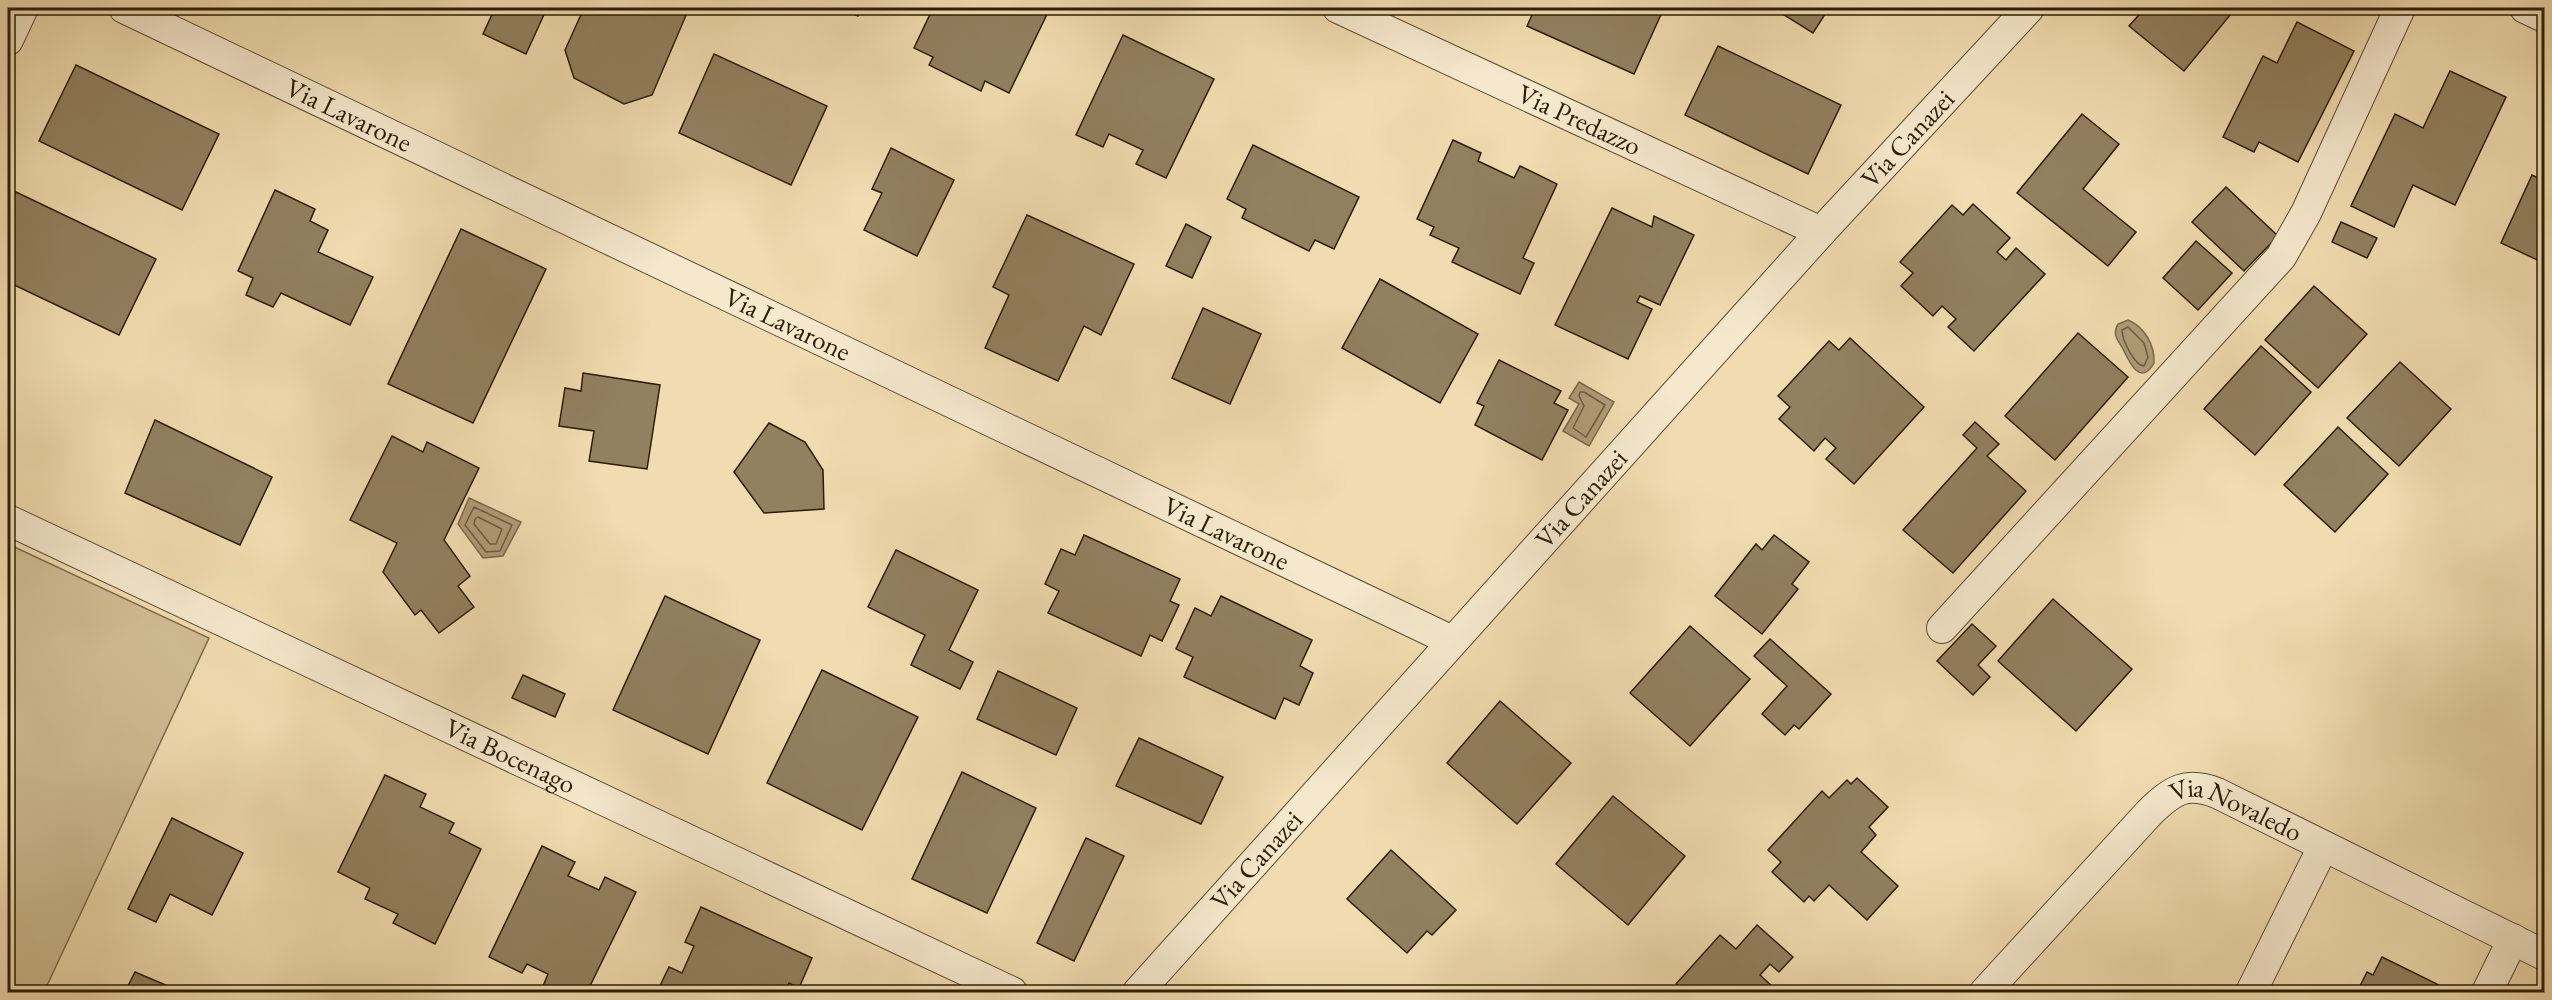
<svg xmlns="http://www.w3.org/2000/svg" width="2552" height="1000" viewBox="0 0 2552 1000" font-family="'EB Garamond',serif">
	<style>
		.green { fill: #cfbc93; stroke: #7e6c4d; stroke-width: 1.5 }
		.water { fill: #ae9b77; stroke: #7a694a; stroke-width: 1.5 }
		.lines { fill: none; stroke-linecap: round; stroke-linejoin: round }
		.shore { stroke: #6e5c3f; stroke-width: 1.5 }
		.building { fill: #92805f; stroke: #2d1d07; stroke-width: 1.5 }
		.minor-casing { stroke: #5e4d31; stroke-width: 32 }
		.minor { stroke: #f5e8cc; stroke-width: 30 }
		.labels { text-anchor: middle; stroke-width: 4.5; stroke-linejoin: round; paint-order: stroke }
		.street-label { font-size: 27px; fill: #2d1d07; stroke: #f5e8cc }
	</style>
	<rect width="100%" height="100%" fill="#f0dcb0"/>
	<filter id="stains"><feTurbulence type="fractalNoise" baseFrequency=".00333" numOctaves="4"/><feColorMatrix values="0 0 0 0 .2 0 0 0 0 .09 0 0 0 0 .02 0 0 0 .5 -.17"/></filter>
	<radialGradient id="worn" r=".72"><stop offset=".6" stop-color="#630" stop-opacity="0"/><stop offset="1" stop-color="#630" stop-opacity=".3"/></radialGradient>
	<polygon class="green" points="8,544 209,638 44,992 8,992"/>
	<g class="water">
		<path d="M2128 320C2145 327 2155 346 2154 363 2141 386 2130 364 2124 351 2120 342 2111 336 2118 324Z"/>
		<polygon points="1579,382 1614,402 1589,446 1563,431 1579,404 1569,398"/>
		<polygon points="469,498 521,522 503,556 483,558 458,524"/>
	</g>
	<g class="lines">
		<g class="shore">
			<path d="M2128 327 2144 343 2148 357 2144 366C2134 365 2122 340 2122 330Z"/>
			<polygon points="1580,392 1584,392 1605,405 1586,437 1573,428 1584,406 1579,396"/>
			<polygon points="474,507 512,525 500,551 486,552 465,525"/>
			<polygon points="478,517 502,529 496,544 490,544 474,524 475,519"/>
		</g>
	</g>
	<g class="building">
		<polygon points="495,8 547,8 526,54 483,34"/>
		<polygon points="584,8 674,8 687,13 652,95 624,104 574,78 565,50"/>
		<polygon points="840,8 862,8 858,16"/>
		<polygon points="933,8 1050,8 1009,93 985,81 981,91 929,65 933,57 914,48"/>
		<polygon points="1515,8 1664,8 1634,74 1527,26 1532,15"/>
		<polygon points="1773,8 1829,8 1813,33"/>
		<polygon points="2145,8 2221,8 2230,15 2184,71 2129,26"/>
		<polygon points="2297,22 2354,51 2298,162 2259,142 2254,152 2223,137 2263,56 2277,63"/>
		<polygon points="1123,35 1214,79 1166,178 1136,164 1143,150 1109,134 1103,147 1076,135"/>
		<polygon points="1718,46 1841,105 1808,174 1685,115"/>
		<polygon points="714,54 827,106 791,185 679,133"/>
		<polygon points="76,65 219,134 182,210 39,141"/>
		<polygon points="2450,71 2506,97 2455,205 2413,185 2394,227 2351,206 2395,114 2423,128"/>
		<polygon points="2082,114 2119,144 2083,189 2136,232 2108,266 2017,193"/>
		<polygon points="1453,140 1481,153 1478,161 1514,178 1520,166 1557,184 1523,258 1534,263 1520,294 1452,262 1459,248 1430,235 1434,227 1417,219"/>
		<polygon points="1253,145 1359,197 1334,249 1315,240 1309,251 1242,218 1246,209 1227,199"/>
		<polygon points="891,148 954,180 917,256 864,230 882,193 872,189"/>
		<polygon points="2532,175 2544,181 2544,263 2501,243"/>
		<polygon points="2226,187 2278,236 2244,271 2192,222"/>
		<polygon points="275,190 315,209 310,221 328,230 318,252 373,277 350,325 281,293 273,307 246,295 253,278 238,271"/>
		<polygon points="16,192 156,259 119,335 8,282 8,211"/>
		<polygon points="1973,204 2010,238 1997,252 2006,260 2016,248 2045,274 1974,351 1948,327 1956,319 1942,306 1933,316 1901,286 1913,273 1900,262 1952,205 1963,215"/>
		<polygon points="1612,208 1652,227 1654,216 1694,235 1660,305 1640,296 1637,302 1652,309 1628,359 1555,325"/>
		<polygon points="1027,215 1134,264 1101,335 1084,326 1058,381 985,348 1009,295 993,287"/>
		<polygon points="2341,222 2377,238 2367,258 2332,242"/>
		<polygon points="1186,224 1211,237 1192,278 1166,266"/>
		<polygon points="461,229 546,269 473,423 388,384"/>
		<polygon points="2196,241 2232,273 2198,310 2163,278"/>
		<polygon points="1380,279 1478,334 1440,403 1342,348"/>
		<polygon points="2314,286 2367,334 2318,388 2265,340"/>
		<polygon points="1203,308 1261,334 1230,404 1172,378"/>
		<polygon points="2078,333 2128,377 2055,460 2005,416"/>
		<polygon points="1850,338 1924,407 1854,484 1826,459 1836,448 1825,438 1814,451 1779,419 1790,407 1778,396 1829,341 1839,350"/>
		<polygon points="2261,346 2311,392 2255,455 2204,409"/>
		<polygon points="1499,360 1561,391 1554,403 1568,410 1542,460 1475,425 1484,406 1477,403"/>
		<polygon points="2400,362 2451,409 2399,466 2347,418"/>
		<polygon points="583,373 660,385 647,469 589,461 594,431 559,426 565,388 581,391"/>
		<polygon points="155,420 272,477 240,545 125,493"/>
		<polygon points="1975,422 1999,444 1987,456 2026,491 1953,573 1903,530 1977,448 1963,435"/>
		<polygon points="769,423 805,442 823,470 824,509 764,513 734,472"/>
		<polygon points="2338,427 2388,474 2335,532 2284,485"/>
		<polygon points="392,436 423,452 427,442 479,468 444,540 470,576 458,586 474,607 439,633 421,610 415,615 383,572 397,543 350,520"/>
		<polygon points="1084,535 1180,579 1170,601 1179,605 1162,641 1150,635 1141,656 1048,613 1059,591 1045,584 1061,549 1075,555"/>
		<polygon points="1774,535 1809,562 1792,584 1798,589 1762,634 1715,596 1756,544 1762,550"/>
		<polygon points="896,550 978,590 949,650 973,662 960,689 911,665 925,635 868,607"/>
		<polygon points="665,596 760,640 708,754 613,710"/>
		<polygon points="1221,596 1312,640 1300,666 1313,673 1299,705 1284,698 1275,719 1184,677 1193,657 1176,649 1195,608 1211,616"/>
		<polygon points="2053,599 2132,669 2076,731 1998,661"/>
		<polygon points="1972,624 1996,646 1978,665 1990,677 1973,695 1937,661"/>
		<polygon points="1690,626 1750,679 1690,746 1630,693"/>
		<polygon points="1770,639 1831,694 1799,729 1794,725 1785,735 1762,714 1787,686 1754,656"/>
		<polygon points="822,670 918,717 862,830 767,783"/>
		<polygon points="998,671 1077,708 1056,755 977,719"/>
		<polygon points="523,675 565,694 555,717 512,698"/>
		<polygon points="1500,701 1571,763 1517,824 1447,763"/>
		<polygon points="1139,738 1223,777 1201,824 1116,786"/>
		<polygon points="962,772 1036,808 987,913 912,879"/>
		<polygon points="385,775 426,794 420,807 454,823 449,833 481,849 435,944 393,923 398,914 365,899 370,888 338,872"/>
		<polygon points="1857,778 1888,807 1869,827 1876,835 1861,852 1898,886 1867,920 1829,885 1814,901 1809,896 1804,902 1772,872 1781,862 1768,850 1822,791 1829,798 1847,780 1851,784"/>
		<polygon points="1613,796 1685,856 1628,925 1556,864"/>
		<polygon points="172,818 243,853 212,915 170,894 156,922 128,909"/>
		<polygon points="1086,838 1124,856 1074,961 1037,943"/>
		<polygon points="542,846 575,862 568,876 599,890 605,877 636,892 587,992 557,992 543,986 548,974 527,964 522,973 489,957"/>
		<polygon points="1391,850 1456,910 1432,935 1427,931 1407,953 1347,899"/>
		<polygon points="701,907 812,958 799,988 789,983 785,992 657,992 669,967 682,973 694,946 685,942"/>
		<polygon points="1757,925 1793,957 1779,972 1770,964 1760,975 1775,989 1772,992 1686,992 1676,984 1720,935 1736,949"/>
		<polygon points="2382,957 2441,986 2438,992 2357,992 2367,972 2373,975"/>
		<polygon points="135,972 182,992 125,992"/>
	</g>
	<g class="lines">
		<defs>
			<g id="minor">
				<path id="s1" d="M124 8 1452 641"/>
				<path id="s2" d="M1338 8 1821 232"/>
				<polyline points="2525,8 2544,17"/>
				<polyline points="8,40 23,8"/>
				<path id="s3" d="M8 520 1012 992"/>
				<polyline points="1942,628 2281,257 2306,213 2400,8"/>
				<path id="s4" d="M1138 992 1821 232 2029 8"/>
				<path id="s5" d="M1985 992 2150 812C2173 790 2186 781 2217 793L2544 955"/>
				<polyline points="2251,992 2323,847"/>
				<polyline points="2487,992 2513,939"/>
			</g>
		</defs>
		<use href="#minor" class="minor-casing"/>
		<use href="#minor" class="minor"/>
	</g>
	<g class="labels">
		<g class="street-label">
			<text dy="9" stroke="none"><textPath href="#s1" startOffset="249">Via Lavarone</textPath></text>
			<text dy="9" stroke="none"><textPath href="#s2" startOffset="266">Via Predazzo</textPath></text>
			<text dy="9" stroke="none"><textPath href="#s4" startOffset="1149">Via Canazei</textPath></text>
			<text dy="9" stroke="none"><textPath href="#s1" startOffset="735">Via Lavarone</textPath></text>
			<text dy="9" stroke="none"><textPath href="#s4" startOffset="663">Via Canazei</textPath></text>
			<text dy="9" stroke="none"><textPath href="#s1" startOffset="1221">Via Lavarone</textPath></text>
			<text dy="9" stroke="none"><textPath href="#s3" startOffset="555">Via Bocenago</textPath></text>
			<text dy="9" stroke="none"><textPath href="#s5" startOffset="342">Via Novaledo</textPath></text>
			<text dy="9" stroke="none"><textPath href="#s4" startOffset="177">Via Canazei</textPath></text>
		</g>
	</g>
	<rect width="2552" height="1000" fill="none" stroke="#f0dcb0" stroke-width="30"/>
	<rect x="9" y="9" width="2534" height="982" fill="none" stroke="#2d1d07" stroke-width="3"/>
	<rect x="15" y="15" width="2522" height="970" fill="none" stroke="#2d1d07" stroke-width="1.5"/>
	<rect width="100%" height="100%" filter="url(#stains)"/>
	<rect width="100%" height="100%" fill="url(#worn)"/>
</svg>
